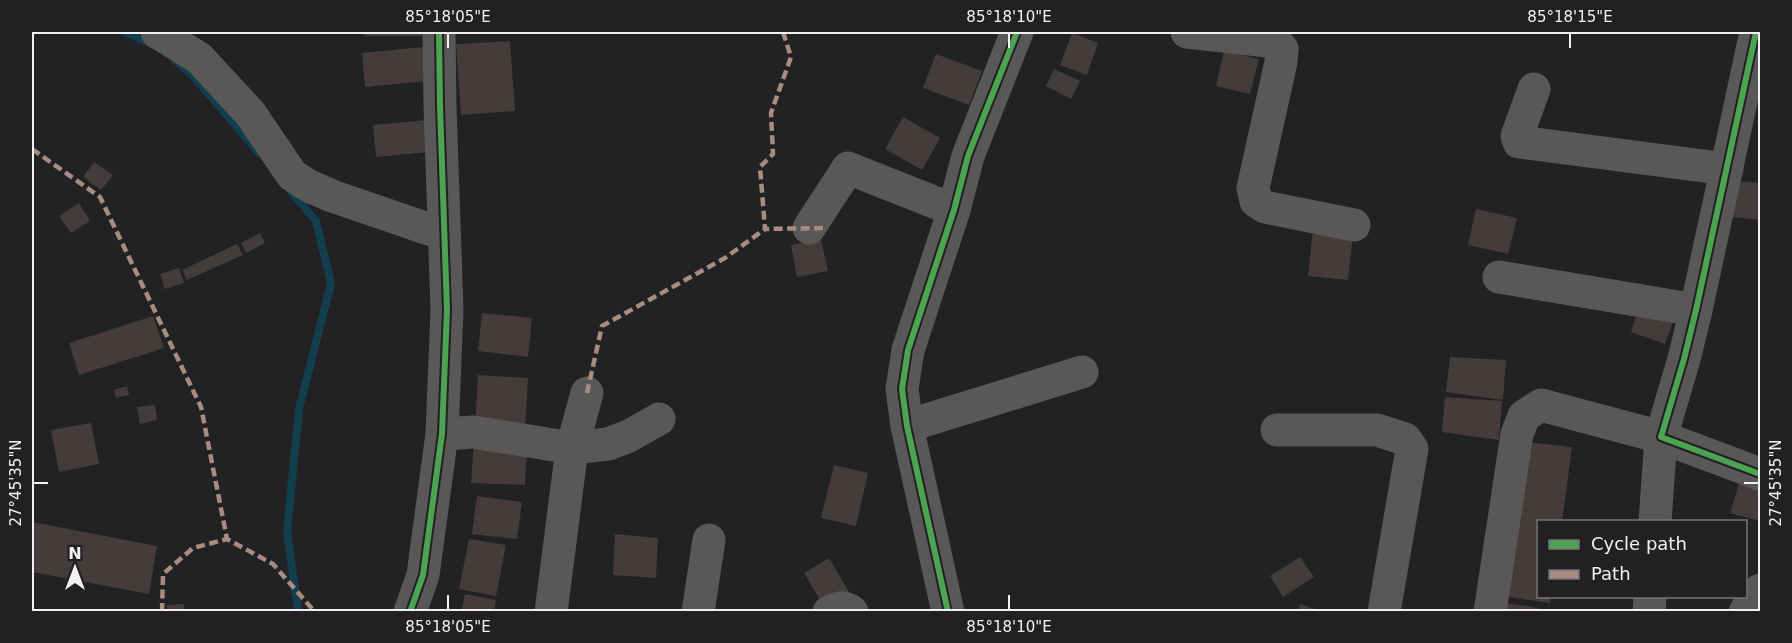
<svg xmlns="http://www.w3.org/2000/svg" width="1792" height="643" viewBox="0 0 1792 643" font-family="'DejaVu Sans',sans-serif">
	<style>
		.lines { fill: none; stroke-linecap: round; stroke-linejoin: round }
		.stream { stroke: #123e4e; stroke-width: 8 }
		.building { fill: #443c3b }
		.minor { stroke: #595857; stroke-width: 33 }
		.quiet { stroke: #a88b81; stroke-width: 4.5; stroke-dasharray: 9 4.5; stroke-linecap: butt }
		.cycleway-casing { stroke: #232024; stroke-width: 10 }
		.cycleway { stroke: #4ca352; stroke-width: 6 }
		.ticks { fill: none; stroke: #f2f0f3; stroke-width: 2 }
		.neatline { fill: none; stroke: #f2f0f3; stroke-width: 2 }
		.ticks-label { font-size: 15px; text-anchor: middle; fill: #f2f0f3 }
	</style>
	<rect width="100%" height="100%" fill="#222123"/>
	<g class="lines">
		<g class="stream">
			<polyline points="125,32 155,46"/>
			<polyline points="175,60 193,76 259,153"/>
			<polyline points="290,190 316,221 331,284 299,409 287,531 298,612"/>
		</g>
	</g>
	<g class="building">
		<rect x="364" y="32" width="67" height="4"/>
		<polygon points="1072,33 1098,43 1087,75 1060,65"/>
		<polygon points="510,41 515,111 461,115 456,44"/>
		<polygon points="423,47 427,81 365,87 362,53"/>
		<polygon points="1224,51 1259,59 1250,94 1216,86"/>
		<polygon points="936,54 982,71 969,105 923,88"/>
		<polygon points="1054,69 1080,81 1071,99 1046,86"/>
		<polygon points="903,117 940,138 922,170 885,149"/>
		<polygon points="427,120 429,152 376,157 373,125"/>
		<polygon points="94,162 113,175 101,190 83,177"/>
		<polygon points="1737,181 1760,183 1760,220 1732,217"/>
		<polygon points="79,203 90,221 71,233 59,216"/>
		<polygon points="1476,209 1517,218 1508,254 1468,245"/>
		<polygon points="1314,220 1354,225 1348,280 1308,276"/>
		<polygon points="260,233 265,243 246,253 241,243"/>
		<polygon points="821,240 828,271 797,277 791,245"/>
		<polygon points="237,244 243,255 187,280 182,270"/>
		<polygon points="179,268 184,283 165,289 160,274"/>
		<polygon points="1639,307 1674,319 1665,344 1631,332"/>
		<polygon points="482,313 532,318 528,357 478,351"/>
		<polygon points="153,316 164,348 79,375 69,343"/>
		<polygon points="1450,357 1506,360 1503,400 1446,392"/>
		<polygon points="478,375 528,378 525,430 475,427"/>
		<polygon points="127,386 129,395 116,398 114,390"/>
		<polygon points="1445,397 1502,401 1499,440 1442,432"/>
		<polygon points="155,405 157,420 140,424 137,407"/>
		<polygon points="91,423 99,464 59,472 51,430"/>
		<polygon points="474,442 527,445 525,485 471,483"/>
		<polygon points="1526,442 1572,447 1562,522 1538,522 1538,596 1551,596 1550,603 1503,596"/>
		<polygon points="834,465 868,473 856,526 821,518"/>
		<polygon points="1741,477 1760,482 1760,521 1730,513"/>
		<polygon points="477,496 522,502 517,539 472,534"/>
		<polygon points="32,522 157,546 149,594 32,572"/>
		<polygon points="615,534 658,538 656,578 613,575"/>
		<polygon points="469,539 506,545 496,596 459,589"/>
		<polygon points="1300,557 1314,577 1283,597 1270,576"/>
		<polygon points="829,558 849,592 824,607 804,573"/>
		<polygon points="465,594 496,600 494,612 461,612"/>
		<polygon points="1501,603 1528,606 1553,612 1499,612"/>
		<polygon points="184,604 184,612 167,612 167,605"/>
		<polygon points="1300,604 1321,611 1321,612 1297,612"/>
	</g>
	<g class="lines">
		<g class="minor">
			<polyline points="157,32 199,58 250,113 292,175 309,186 332,196 443,234"/>
			<polyline points="1187,32 1276,42 1282,49 1281,62 1253,188 1256,201 1265,207 1354,225"/>
			<polyline points="1756,32 1696,310 1684,359 1661,437 1760,474"/>
			<polyline points="1534,89 1517,136 1519,142 1727,169"/>
			<polyline points="809,228 848,168 954,210"/>
			<polyline points="1499,277 1696,310"/>
			<polyline points="587,393 572,448 608,444 629,436 659,419"/>
			<polyline points="907,426 1082,372"/>
			<polyline points="1277,430 1377,430 1405,439 1412,449 1384,612"/>
			<polyline points="442,434 473,432 572,448 551,612"/>
			<polyline points="410,612 423,575 442,434 447,310 440,106 439,32"/>
			<polyline points="698,612 709,540"/>
			<path d="M829 612C838 608 843 605 852 612"/>
			<polyline points="948,612 907,426 902,389 908,350 954,210 968,156 1017,32"/>
			<polyline points="1490,612 1517,434 1524,416 1541,405 1661,437 1655,522"/>
			<polyline points="1649,612 1650,596"/>
			<polyline points="1745,612 1760,590"/>
		</g>
		<g class="quiet">
			<polyline points="783,32 791,57 771,113 773,154 760,167 765,229 823,228"/>
			<polyline points="32,149 100,197 201,407 227,539 273,564 315,612"/>
			<polyline points="587,393 602,326 725,258 765,229"/>
			<polyline points="162,612 163,574 193,548 227,539"/>
		</g>
		<defs>
			<g id="cycleway">
				<polyline points="1756,32 1696,310 1684,359 1661,437 1760,474"/>
				<polyline points="410,612 423,575 442,434 447,310 440,106 439,32"/>
				<polyline points="948,612 907,426 902,389 908,350 954,210 968,156 1017,32"/>
			</g>
		</defs>
		<use href="#cycleway" class="cycleway-casing"/>
		<use href="#cycleway" class="cycleway"/>
	</g>
	<path class="ticks" d="M448 33V48M1009 33V48M1570 33V48M33 483H48M1744 483H1759M448 595V610M1009 595V610"/>
	<rect width="1792" height="643" fill="none" stroke="#232024" stroke-width="66"/>
	<rect x="1537" y="520" width="210" height="78" fill="#232024" stroke="#767377" stroke-width="1.5"/>
	<rect x="1549" y="540" width="30" height="9" fill="#4ca352" stroke="#767377" stroke-width="1.5"/>
	<text x="1591" y="550" font-size="18" fill="#f2f0f3">Cycle path</text>
	<rect x="1549" y="570" width="30" height="9" fill="#a88b81" stroke="#767377" stroke-width="1.5"/>
	<text x="1591" y="580" font-size="18" fill="#f2f0f3">Path</text>
	<g transform="translate(75 568)" stroke="#232024" stroke-width="4.5" paint-order="stroke">
	<path d="M0-4.5L10 22L0 15L-10 22Z" fill="#f2f0f3"/>
	<text y="-9" font-size="16" font-weight="bold" text-anchor="middle" fill="#f2f0f3">N</text>
	</g>
	<rect x="33" y="33" width="1726" height="577" class="neatline"/>
	<g class="ticks-label">
		<text x="448" y="22">85°18'05"E</text>
		<text x="1009" y="22">85°18'10"E</text>
		<text x="1570" y="22">85°18'15"E</text>
		<text transform="translate(16 483) rotate(-90)" y="5">27°45'35"N</text>
		<text transform="translate(1776 483) rotate(-90)" y="5">27°45'35"N</text>
		<text x="448" y="632">85°18'05"E</text>
		<text x="1009" y="632">85°18'10"E</text>
	</g>
</svg>
